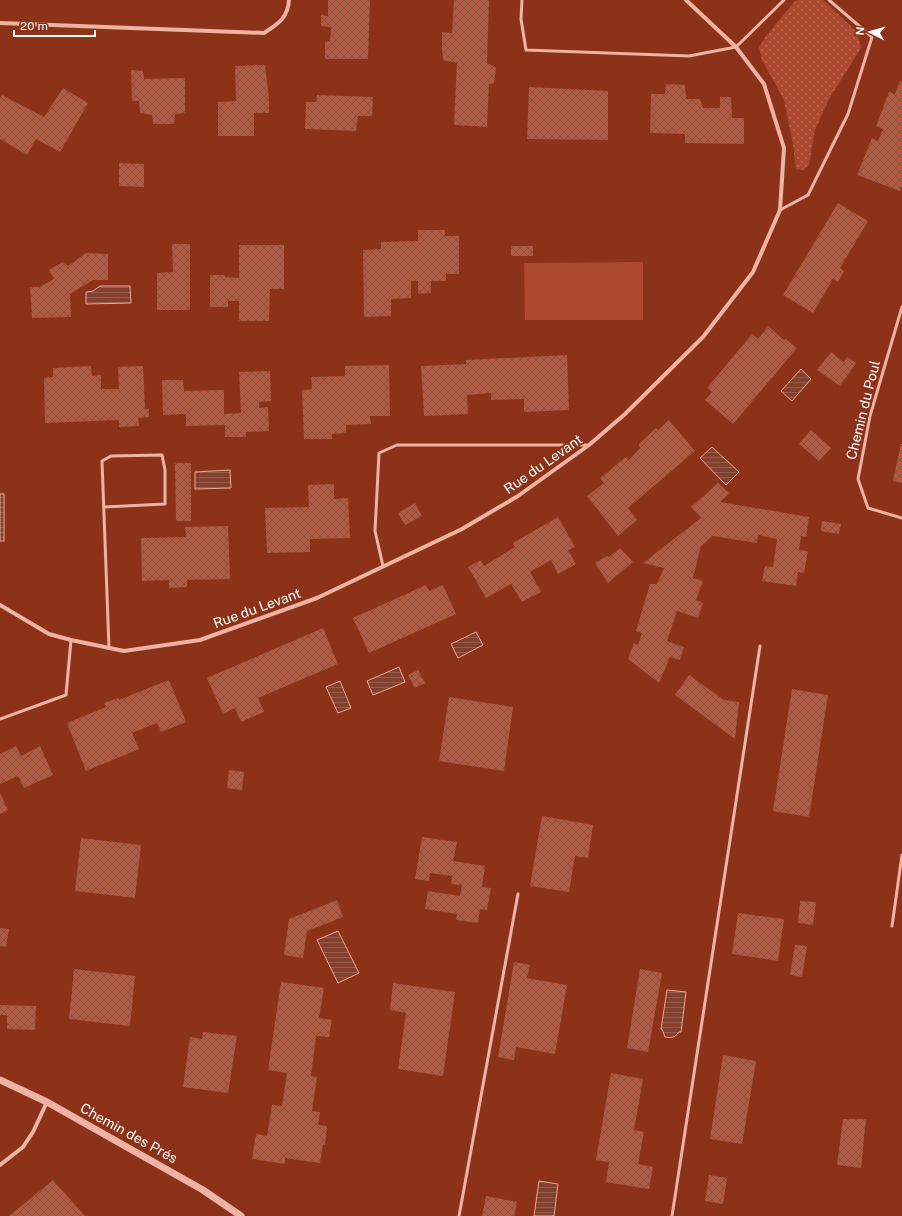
<svg xmlns="http://www.w3.org/2000/svg" width="902" height="1216" viewBox="0 0 902 1216" font-family="'Public Sans',sans-serif">
	<style>
		.grass { fill: url(#grass-dots) }
		.garden { fill: #ac492e }
		.water { fill: url(#water-rules); stroke: #f0a896 }
		.building { fill: url(#building-cross-hatch) }
		.lines { fill: none; stroke-linecap: round; stroke-linejoin: round }
		.service { stroke: #eeb3a3; stroke-width: 3 }
		.minor { stroke: #eeb3a3; stroke-width: 4 }
		.tertiary { stroke: #eeb3a3; stroke-width: 7 }
		.labels { text-anchor: middle; stroke-width: 4; stroke-linejoin: round; paint-order: stroke }
		.street-label { font-size: 14px; fill: #fff; stroke: #8c3219 }
	</style>
	<defs>
		<pattern id="grass-dots" width="8" height="8" patternUnits="userSpaceOnUse"><rect width="8" height="8" fill="#ac492e"/><path d="M2 2h.1M6 6h.1" fill="none" stroke="#bd6d58" stroke-width="1.8" stroke-linecap="round"/></pattern>
		<pattern id="water-rules" width="6" height="5" patternUnits="userSpaceOnUse"><rect width="6" height="5" fill="#82402d"/><path d="M0 2.5h6" fill="none" stroke="#955d4c"/></pattern>
		<pattern id="building-cross-hatch" width="8" height="8" patternUnits="userSpaceOnUse"><rect width="8" height="8" fill="#b45a41"/><path d="M0 0l8 8M0 8l8-8" fill="none" stroke="#805346"/></pattern>
	</defs>
	<rect width="100%" height="100%" fill="#8c3219"/>
	<polygon class="grass" points="799,0 823,0 857,32 861,48 829,99 815,130 809,165 803,170 796,169 793,145 784,100 762,60 759,47 766,36 795,1"/>
	<polygon class="garden" points="643,262 643,320 525,320 524,263"/>
	<g class="water">
		<polygon points="100,286 130,286 131,303 86,304 86,292 93,291"/>
		<polygon points="801,369 811,379 792,401 781,391"/>
		<polygon points="712,447 739,472 726,485 700,458"/>
		<polygon points="230,470 231,488 195,489 195,472"/>
		<rect x="0" y="494" width="4" height="47"/>
		<polygon points="476,632 483,645 458,658 451,644"/>
		<polygon points="399,667 405,682 373,695 367,681"/>
		<polygon points="340,681 351,708 338,713 326,687"/>
		<polygon points="338,931 359,973 338,983 317,940"/>
		<path d="M667 990 686 992 681 1032H679C675 1038 671 1038 665 1037L662 1029H661Z"/>
		<polygon points="539,1181 558,1184 554,1216 534,1216"/>
	</g>
	<g class="building">
		<polygon points="328,0 370,0 368,59 325,59 325,42 330,41 331,27 321,26 321,15 328,16"/>
		<polygon points="454,0 489,0 487,63 496,68 494,83 489,84 487,127 455,125 454,123 457,63 443,60 442,48 442,32 452,33"/>
		<polygon points="265,65 269,99 269,113 254,113 254,136 218,136 218,102 236,101 235,66"/>
		<polygon points="131,70 143,71 144,79 185,78 185,113 175,114 174,124 153,124 152,115 140,113 139,101 132,101"/>
		<polygon points="900,81 902,82 902,186 900,191 857,175 872,138 878,141 883,129 876,126 889,92 895,94"/>
		<polygon points="666,84 685,85 686,99 700,99 703,108 720,108 720,97 731,97 732,118 744,118 744,144 685,143 685,134 650,133 651,94 665,94"/>
		<polygon points="529,87 608,91 608,140 527,139"/>
		<polygon points="63,88 88,103 60,152 36,139 27,155 0,139 0,99 2,95 44,117"/>
		<polygon points="317,95 373,97 372,116 358,116 356,131 305,129 306,102 316,102"/>
		<polygon points="119,163 144,164 144,187 119,186"/>
		<polygon points="838,203 868,221 840,268 844,271 838,282 833,279 813,313 783,295"/>
		<polygon points="418,230 445,230 445,236 459,236 459,274 446,274 446,281 431,281 431,293 418,294 418,281 411,281 411,298 391,299 391,316 364,317 363,250 381,249 381,242 418,241"/>
		<polygon points="172,244 190,244 190,310 157,310 157,273 173,272"/>
		<polygon points="239,245 284,245 284,289 270,289 269,321 239,321 239,301 228,301 228,307 210,307 210,275 224,275 225,277 239,278"/>
		<rect x="511" y="246" width="22" height="10"/>
		<polygon points="86,253 108,254 108,280 93,280 70,294 71,317 32,318 30,287 40,287 54,279 49,270 63,262 68,266"/>
		<polygon points="768,326 784,340 786,339 797,348 733,424 705,400 712,392 707,388 752,334 758,339"/>
		<polygon points="831,352 844,362 847,357 856,363 840,386 817,370"/>
		<polygon points="567,355 569,410 524,412 524,399 491,400 491,393 467,395 468,414 424,416 421,366 466,364 466,360"/>
		<polygon points="389,365 390,416 370,416 371,424 346,425 346,433 332,434 332,439 304,439 302,390 312,389 311,377 345,376 345,366"/>
		<polygon points="91,366 92,376 101,375 101,389 119,389 118,367 143,366 145,409 149,409 149,417 138,418 139,426 119,427 119,420 45,423 44,378 53,377 53,368"/>
		<polygon points="270,371 271,401 259,402 259,408 268,407 269,431 246,432 246,437 225,437 225,425 186,426 186,414 163,415 162,380 183,380 184,391 224,390 224,414 241,413 239,372"/>
		<polygon points="669,420 695,451 628,508 637,520 618,536 587,496 604,483 600,478 626,457 629,460 640,448 639,444 656,428 658,430"/>
		<polygon points="811,430 831,448 819,461 799,444"/>
		<polygon points="901,444 902,444 902,483 893,481"/>
		<polygon points="175,463 191,463 191,521 176,521"/>
		<polygon points="718,483 729,493 720,502 809,517 806,537 801,536 799,550 808,551 804,573 798,572 796,586 762,581 765,566 773,567 777,539 758,535 757,543 713,536 701,546 693,578 703,581 696,600 703,603 698,618 677,611 667,641 684,647 680,660 670,657 659,683 628,659 634,643 638,645 642,633 636,631 650,584 657,584 664,568 643,563 701,518 691,507"/>
		<polygon points="334,484 334,499 348,498 350,538 310,539 310,552 267,553 265,508 309,507 308,485"/>
		<polygon points="415,503 422,516 405,525 398,513"/>
		<polygon points="558,517 575,547 568,550 576,564 558,574 551,560 530,572 541,592 522,602 511,584 486,598 468,567 481,560 484,566 515,547 513,543"/>
		<polygon points="822,521 841,524 839,534 821,531"/>
		<polygon points="228,526 230,579 187,580 187,587 169,588 169,580 142,581 141,538 186,537 185,527"/>
		<polygon points="620,548 633,562 608,583 595,563 607,556 609,557"/>
		<polygon points="426,585 429,591 443,585 456,614 369,653 353,618"/>
		<polygon points="323,628 338,664 258,698 264,712 241,722 235,708 223,714 207,678"/>
		<polygon points="418,670 425,683 415,688 408,675"/>
		<polygon points="689,675 724,700 739,702 735,739 675,695"/>
		<polygon points="169,680 186,722 161,732 157,723 132,733 139,749 86,771 67,723 106,707 104,703 118,698 119,700"/>
		<polygon points="792,689 828,695 809,817 773,811"/>
		<polygon points="449,697 513,707 504,771 439,761"/>
		<polygon points="16,746 21,756 40,746 53,775 24,788 18,776 0,784 0,754"/>
		<polygon points="229,770 244,772 242,790 227,788"/>
		<polygon points="0,793 8,810 0,814"/>
		<polygon points="542,816 593,825 588,858 575,856 569,892 530,886"/>
		<polygon points="422,837 457,842 453,861 485,866 482,887 491,888 487,910 480,909 478,923 456,920 457,914 425,909 428,891 460,896 462,885 451,884 452,876 430,873 429,881 415,879"/>
		<polygon points="81,838 141,845 135,898 75,891"/>
		<polygon points="337,900 343,917 307,931 303,958 284,955 289,919"/>
		<polygon points="800,901 816,902 813,925 798,923"/>
		<polygon points="738,913 784,919 778,961 732,954"/>
		<polygon points="0,928 9,929 6,947 0,946"/>
		<polygon points="795,945 807,946 802,977 790,975"/>
		<polygon points="514,962 530,965 527,978 567,985 555,1054 516,1047 514,1060 498,1057"/>
		<polygon points="74,969 135,976 130,1026 69,1019"/>
		<polygon points="640,969 662,973 648,1052 627,1048"/>
		<polygon points="281,982 324,988 319,1018 332,1020 329,1037 316,1036 311,1076 317,1077 312,1111 320,1112 318,1125 327,1126 325,1145 323,1145 320,1163 285,1158 285,1164 252,1159 256,1134 267,1136 272,1105 282,1106 287,1073 268,1070"/>
		<polygon points="393,983 455,992 443,1076 398,1069 406,1013 390,1010"/>
		<polygon points="0,1005 36,1006 35,1030 7,1029 7,1015 0,1015"/>
		<polygon points="203,1032 237,1036 228,1093 183,1087 190,1037 202,1039"/>
		<polygon points="723,1055 756,1061 742,1144 710,1139"/>
		<polygon points="611,1073 643,1079 634,1130 644,1132 638,1164 653,1167 649,1189 606,1182 609,1162 596,1160"/>
		<polygon points="843,1119 866,1119 861,1168 837,1165"/>
		<polygon points="709,1175 727,1178 723,1204 705,1201"/>
		<polygon points="53,1180 85,1216 9,1216"/>
		<polygon points="486,1196 517,1202 514,1216 482,1216"/>
	</g>
	<g class="lines">
		<g class="service">
			<polyline points="522,0 521,19 526,50 689,56 736,47 784,0"/>
			<polyline points="780,210 808,195 848,114 872,37 829,0"/>
			<polyline points="902,307 870,416 858,479 868,508 902,518"/>
			<polyline points="104,507 165,504 165,470 162,455 111,456 102,461 109,648"/>
			<polyline points="383,566 375,531 379,453 397,445 587,445"/>
			<polyline points="0,719 66,695 71,640"/>
			<polyline points="892,926 902,855"/>
			<polyline points="459,1216 518,894"/>
			<polyline points="672,1216 760,646"/>
		</g>
		<g class="minor">
			<path d="M0 23 264 33C278 24 288 18 289 0"/>
			<polyline points="0,605 49,634 71,640 124,651 200,640 317,598 462,529 518,496 589,445 625,414 703,337 753,272 780,210 784,148 764,84 736,47 686,0"/>
			<polyline points="0,1165 23,1147 33,1132 47,1102"/>
		</g>
		<polyline class="tertiary" points="0,1080 47,1102 203,1190 241,1216"/>
	</g>
	<g class="labels">
		<g class="street-label">
			<text transform="translate(863 410) rotate(-76)" y="5">Chemin du Poul</text>
			<text transform="translate(543 464) rotate(-35)" y="5">Rue du Levant</text>
			<text transform="translate(257 608) rotate(-20)" y="5">Rue du Levant</text>
			<text transform="translate(129 1133) rotate(29)" y="5">Chemin des Prés</text>
		</g>
	</g>
	<g transform="translate(870 32) rotate(276)" stroke="#8c3219" stroke-width="3" paint-order="stroke">
	<path d="M0-3L7 15L0 10L-7 15Z" fill="#ffffff"/>
	<text y="-6" font-size="11" font-weight="bold" text-anchor="middle" fill="#ffffff">N</text>
	</g>
	<path d="M14 30v6h81v-6" fill="none" stroke="#ffffff" stroke-width="2"/>
	<text x="20" y="30" font-size="12" fill="#ffffff" stroke="#8c3219" stroke-width="3" paint-order="stroke">20 m</text>
</svg>
